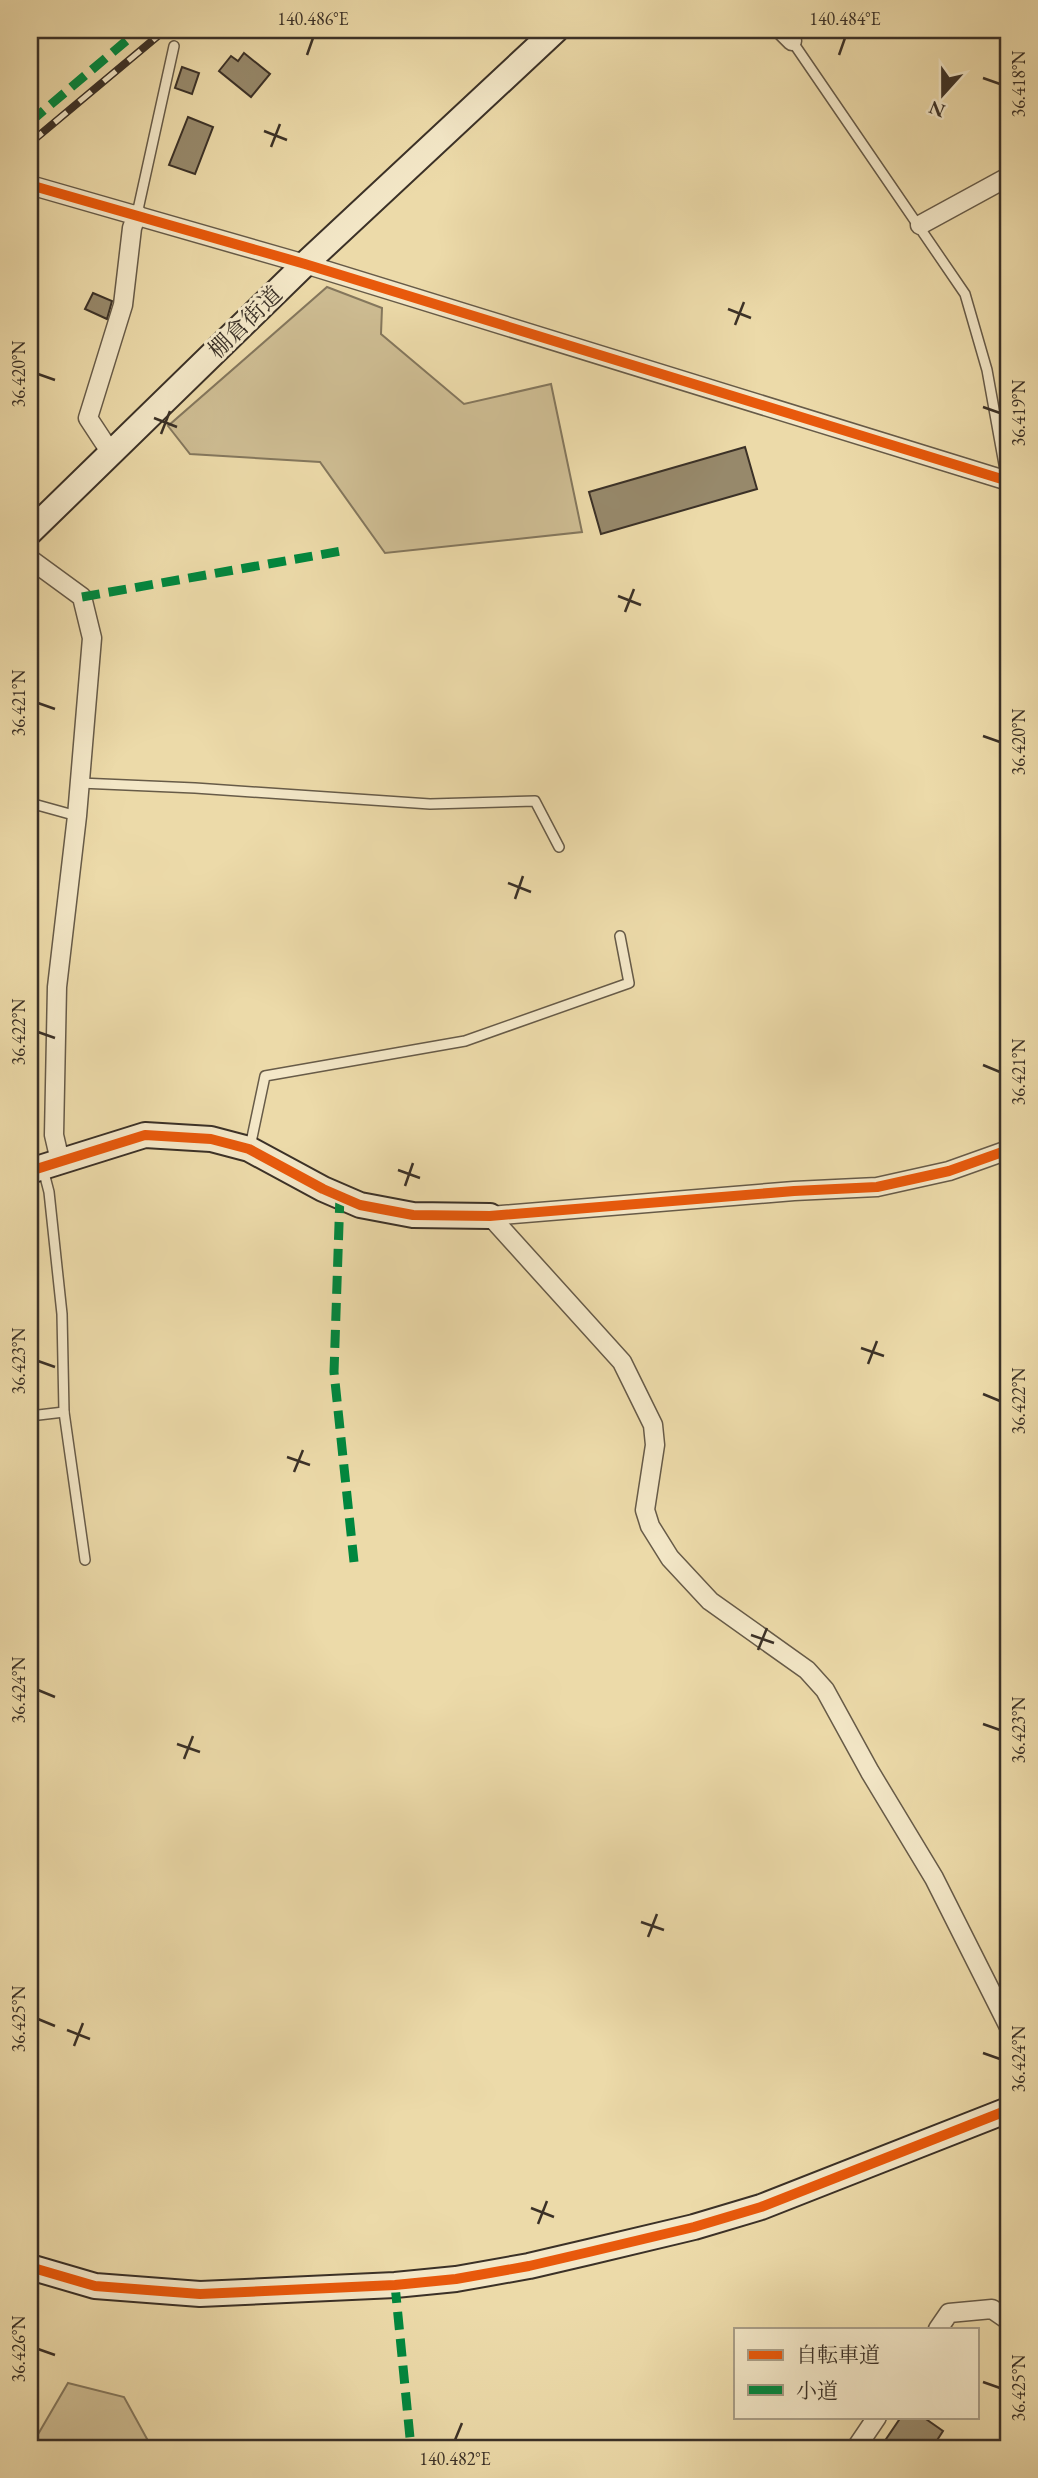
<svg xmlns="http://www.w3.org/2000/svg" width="1038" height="2478" viewBox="0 0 1038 2478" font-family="'EB Garamond','Noto Serif JP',serif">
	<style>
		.green { fill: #cebd93; stroke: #84775d; stroke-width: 2 }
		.building { fill: #97896b; stroke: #3b3127; stroke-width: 2 }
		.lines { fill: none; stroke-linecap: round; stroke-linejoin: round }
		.lane-casing { stroke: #675b48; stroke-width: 12 }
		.street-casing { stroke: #675b48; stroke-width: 21 }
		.secondary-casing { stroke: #3b3127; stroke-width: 28 }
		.lane { stroke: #f3e7c7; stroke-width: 9 }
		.street { stroke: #f3e7c7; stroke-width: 18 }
		.secondary { stroke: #f3e7c7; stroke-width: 24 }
		.rail-casing { stroke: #3b3127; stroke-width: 8 }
		.rail { stroke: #f3e7c7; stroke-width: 5; stroke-dasharray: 16; stroke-linecap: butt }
		.quiet { stroke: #00873e; stroke-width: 9; stroke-dasharray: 18 9; stroke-linecap: butt }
		.cycleway-casing { stroke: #f3e7c7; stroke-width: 15 }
		.cycleway { stroke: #e8590c; stroke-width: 10 }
		.ticks { fill: none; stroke: #3b3127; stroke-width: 2.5 }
		.labels { text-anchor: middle; stroke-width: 6; stroke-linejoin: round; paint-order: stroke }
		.street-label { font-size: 23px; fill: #3b3127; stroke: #f3e7c7 }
		.neatline { fill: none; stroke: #3b3127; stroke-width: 2.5 }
		.ticks-label { font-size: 18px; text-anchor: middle; fill: #3b3127 }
	</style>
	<rect width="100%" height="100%" fill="#ecdaa9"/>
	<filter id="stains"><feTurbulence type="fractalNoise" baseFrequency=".00286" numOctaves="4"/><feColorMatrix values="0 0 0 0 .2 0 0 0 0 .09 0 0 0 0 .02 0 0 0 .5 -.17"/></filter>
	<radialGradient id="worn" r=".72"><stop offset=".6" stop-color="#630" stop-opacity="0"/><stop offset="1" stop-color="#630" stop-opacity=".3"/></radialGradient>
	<g class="green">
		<polygon points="327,287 382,308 381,334 464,404 551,384 582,532 385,553 320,462 190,454 168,426"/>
		<polygon points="68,2383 124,2397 152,2448 30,2448"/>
	</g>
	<g class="building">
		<polygon points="244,53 270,74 251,97 219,71 231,56 238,61"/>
		<polygon points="182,67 199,73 192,94 175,88"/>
		<polygon points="188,117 213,127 195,174 169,165"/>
		<polygon points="93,293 112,301 107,319 85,309"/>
		<polygon points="745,447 757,489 601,534 589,492"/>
		<polygon points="901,2417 923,2417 943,2431 932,2448 880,2448"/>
	</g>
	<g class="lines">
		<defs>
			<g id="lane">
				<polyline points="803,30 792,41 965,294 987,370 1007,481"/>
				<polyline points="137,214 174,46"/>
				<polyline points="80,783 195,788 430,804 535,801 559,847"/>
				<polyline points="30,803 77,816"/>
				<polyline points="250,1147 265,1076 465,1041 629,983 620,936"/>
				<polyline points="43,1169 49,1192 62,1314 64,1412 85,1560"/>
				<polyline points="30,1416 64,1412"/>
			</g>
			<g id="street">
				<polyline points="781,30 792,41"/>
				<polyline points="30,185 305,264 1008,481"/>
				<polyline points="920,225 1008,177"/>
				<polyline points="111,453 88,418 123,305 132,228 137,214"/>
				<polyline points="30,559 82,597 92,638 77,816 57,987 54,1135 60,1161"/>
				<polyline points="490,1216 622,1362 653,1425 655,1445 645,1510 650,1526 670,1558 710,1601 807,1670 825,1690 870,1772 934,1878 1008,2025"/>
				<polyline points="490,1216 794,1191 877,1187 949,1171 1008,1150"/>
				<polyline points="938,2329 949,2313 992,2309 1008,2320"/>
				<polyline points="856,2448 877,2417"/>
			</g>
			<g id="secondary">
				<polyline points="30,532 305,264 556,30"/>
				<polyline points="30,1171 145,1135 211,1139 249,1149 323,1189 360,1205 413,1215 490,1216"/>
				<polyline points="30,2267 95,2286 200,2294 395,2285 456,2279 529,2266 589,2252 694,2227 761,2207 1008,2110"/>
			</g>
		</defs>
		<use href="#lane" class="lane-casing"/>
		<use href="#street" class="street-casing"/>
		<use href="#secondary" class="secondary-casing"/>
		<use href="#lane" class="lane"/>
		<use href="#street" class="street"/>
		<use href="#secondary" class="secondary"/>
		<defs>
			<polyline id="rail" points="30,143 165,30"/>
		</defs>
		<use href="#rail" class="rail-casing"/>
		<use href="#rail" class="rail"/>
		<g class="quiet">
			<polyline points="30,122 139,30"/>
			<polyline points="82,597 347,550"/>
			<polyline points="340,1195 334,1372 354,1562"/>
			<polyline points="395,2285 411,2448"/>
		</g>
		<defs>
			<g id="cycleway">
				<polyline points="30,185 305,264 1008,481"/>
				<polyline points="30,1171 145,1135 211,1139 249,1149 323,1189 360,1205 413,1215 490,1216 794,1191 877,1187 949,1171 1008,1150"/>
				<polyline points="30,2267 95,2286 200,2294 395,2285 456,2279 529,2266 589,2252 694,2227 761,2207 1008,2110"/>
			</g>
		</defs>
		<use href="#cycleway" class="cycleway-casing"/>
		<use href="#cycleway" class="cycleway"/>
	</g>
	<path class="ticks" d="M307 55 313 38M839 55 845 38M983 78 1000 84M264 131 287 140M271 147 280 124M728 309 751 318M735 325 744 302M38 374 55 380M983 407 1000 413M154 418 177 427M161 434 170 411M618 596 641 605M625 612 634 589M38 703 55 709M983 736 1000 742M508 883 531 892M515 899 523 876M38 1032 55 1038M983 1065 1000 1072M398 1170 420 1178M405 1186 413 1163M861 1348 884 1356M38 1361 55 1367M868 1364 877 1341M983 1394 1000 1401M287 1457 310 1465M294 1472 303 1450M751 1635 774 1643M758 1650 767 1628M38 1690 55 1697M983 1724 1000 1730M177 1744 200 1752M184 1759 193 1736M641 1922 664 1930M648 1937 657 1914M38 2019 55 2026M67 2030 90 2039M74 2046 83 2023M983 2053 1000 2059M531 2208 554 2217M538 2224 547 2201M38 2349 55 2355M983 2382 1000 2388M455 2440 462 2423"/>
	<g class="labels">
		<g class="street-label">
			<text transform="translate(245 322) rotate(-44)" y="8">棚倉街道</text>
		</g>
	</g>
	<rect width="1038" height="2478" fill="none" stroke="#ecdaa9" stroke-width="77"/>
	<rect x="734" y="2328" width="245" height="91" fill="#f3e7c7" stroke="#a99e87" stroke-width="2"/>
	<rect x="748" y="2350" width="35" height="10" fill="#e8590c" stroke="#a99e87" stroke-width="2"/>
	<text x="796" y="2362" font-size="21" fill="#3b3127">自転車道</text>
	<rect x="748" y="2385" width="35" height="10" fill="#00873e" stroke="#a99e87" stroke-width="2"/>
	<text x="796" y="2398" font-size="21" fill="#3b3127">小道</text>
	<g transform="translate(943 94) rotate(201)" stroke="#f3e7c7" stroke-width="5" paint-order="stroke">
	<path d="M0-5L12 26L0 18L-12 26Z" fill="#3b3127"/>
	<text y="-10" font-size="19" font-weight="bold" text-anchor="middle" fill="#3b3127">N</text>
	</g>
	<rect x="38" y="38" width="962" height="2402" class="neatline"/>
	<g class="ticks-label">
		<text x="313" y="25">140.486°E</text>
		<text x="845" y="25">140.484°E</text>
		<text transform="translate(1019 84) rotate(-90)" y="6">36.418°N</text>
		<text transform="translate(19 374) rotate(-90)" y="6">36.420°N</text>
		<text transform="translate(1019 413) rotate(-90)" y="6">36.419°N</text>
		<text transform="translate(19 703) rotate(-90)" y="6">36.421°N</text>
		<text transform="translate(1019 742) rotate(-90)" y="6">36.420°N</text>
		<text transform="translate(19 1032) rotate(-90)" y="6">36.422°N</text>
		<text transform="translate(1019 1072) rotate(-90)" y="6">36.421°N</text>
		<text transform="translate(19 1361) rotate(-90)" y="6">36.423°N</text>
		<text transform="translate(1019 1401) rotate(-90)" y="6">36.422°N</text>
		<text transform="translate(19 1690) rotate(-90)" y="6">36.424°N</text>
		<text transform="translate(1019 1730) rotate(-90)" y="6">36.423°N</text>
		<text transform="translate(19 2019) rotate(-90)" y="6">36.425°N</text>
		<text transform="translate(1019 2059) rotate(-90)" y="6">36.424°N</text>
		<text transform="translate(19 2349) rotate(-90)" y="6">36.426°N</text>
		<text transform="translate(1019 2388) rotate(-90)" y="6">36.425°N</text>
		<text x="455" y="2465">140.482°E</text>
	</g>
	<rect width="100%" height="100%" filter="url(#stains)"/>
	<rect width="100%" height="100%" fill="url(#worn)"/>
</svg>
